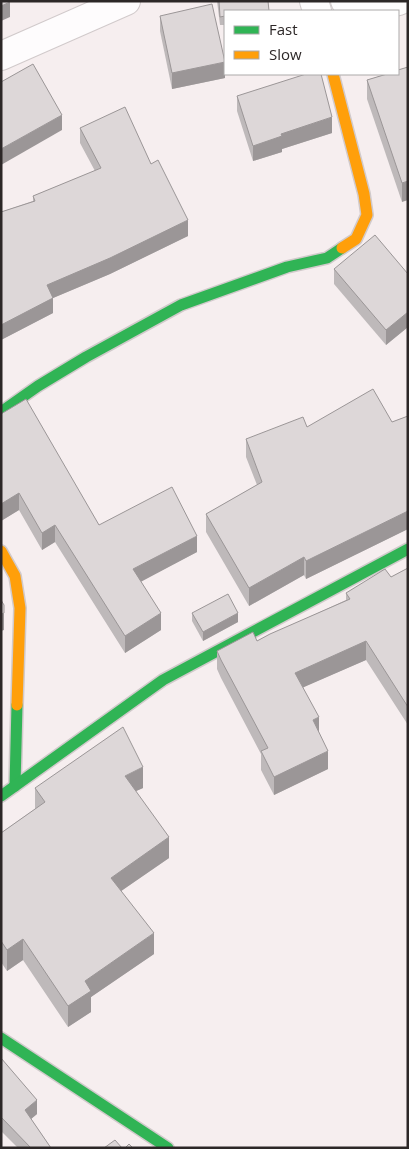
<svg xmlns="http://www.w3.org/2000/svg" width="409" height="1149" viewBox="0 0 409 1149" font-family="'Open Sans',sans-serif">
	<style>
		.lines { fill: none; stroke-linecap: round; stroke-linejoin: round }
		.street-casing { stroke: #d1cacb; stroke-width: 30 }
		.fast-casing { stroke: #d1cacb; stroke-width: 14 }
		.slow-casing { stroke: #d1cacb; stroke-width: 14 }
		.street { stroke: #fefcfd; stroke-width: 28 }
		.fast { stroke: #30b455; stroke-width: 11 }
		.slow { stroke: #ff9f0a; stroke-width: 11 }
		.wall { fill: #beb9ba }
		.shaded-wall { fill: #9b9697 }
		.building { fill: #ddd7d8; stroke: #9b9697 }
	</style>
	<rect width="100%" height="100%" fill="#f6eeef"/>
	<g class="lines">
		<defs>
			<g id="street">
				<polyline points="314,1 317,11"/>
				<polyline points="345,1 370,8 399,1"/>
				<polyline points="1,56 126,1"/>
			</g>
			<g id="fast">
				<polyline points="1,412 38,386 86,357 181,305 287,267 327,258 342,248"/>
				<polyline points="15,786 17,705"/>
				<polyline points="1,796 163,680 408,549"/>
				<polyline points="1,1038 168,1148"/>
			</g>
			<g id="slow">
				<polyline points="333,74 364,194 367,215 356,239 342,248"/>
				<polyline points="1,551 15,576 20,608 17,705"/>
			</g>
		</defs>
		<use href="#street" class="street-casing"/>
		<use href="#fast" class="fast-casing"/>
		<use href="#slow" class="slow-casing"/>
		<use href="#street" class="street"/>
		<use href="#fast" class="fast"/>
		<use href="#slow" class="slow"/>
	</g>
	<g class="wall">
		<polygon points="217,1 268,1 225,11 225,25 220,25"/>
		<polygon points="160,16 225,78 172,89 160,31"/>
		<polygon points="408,67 402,202 367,99 367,80"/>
		<polygon points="237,96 332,133 282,149 282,152 253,161 237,111"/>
		<polygon points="80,128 151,164 188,236 110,274 53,298 53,313 1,340 1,212 33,201 33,196 95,171 80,143"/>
		<polygon points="334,269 408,274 408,327 386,345 334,284"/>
		<polygon points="1,414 99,525 197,552 141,581 161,630 125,653 55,542 42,550 19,510 1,521"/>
		<polygon points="408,416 408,529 306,579 304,575 249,606 206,532 206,514 257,485 246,457 246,439 307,427 392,422"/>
		<polygon points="408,568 408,725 366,660 303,687 319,733 328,769 274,795 261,770 261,754 221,678 217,669 217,651 257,641 346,600 346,593 391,577"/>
		<polygon points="192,613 238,622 203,641 192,621"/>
		<polygon points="35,788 143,788 136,791 169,858 121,891 154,954 91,997 91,1012 68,1027 23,960 7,971 1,962 1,833 35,809"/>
		<polygon points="1,1058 37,1114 31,1119 51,1148 18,1148 1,1131"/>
	</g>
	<g class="shaded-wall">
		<polygon points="10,2 10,17 1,21 1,6"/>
		<polygon points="225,62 225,78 172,89 172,73"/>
		<polygon points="62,115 62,130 1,165 1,149"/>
		<polygon points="332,117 332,133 282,149 282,152 253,161 253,146 281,134"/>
		<polygon points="408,181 408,200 402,202 402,183"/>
		<polygon points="188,220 188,236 110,274 53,298 53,313 1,340 1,325 47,285"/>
		<polygon points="408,312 408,327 386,345 386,330"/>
		<polygon points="19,493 19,510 1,521 1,504"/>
		<polygon points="408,511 408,529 306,579 306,561"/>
		<polygon points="55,525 55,542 42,550 42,533"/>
		<polygon points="197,536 197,552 133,586 133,569"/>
		<polygon points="304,557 304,575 249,606 249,588"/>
		<polygon points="4,605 4,630 1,631 1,614"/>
		<polygon points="161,613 161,630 125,653 125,636"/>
		<polygon points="238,613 238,622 203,641 203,632"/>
		<polygon points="366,641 366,660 295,691 295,673"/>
		<polygon points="319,717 319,735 313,720"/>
		<polygon points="328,751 328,769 274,795 274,777"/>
		<polygon points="143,767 143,788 125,796 125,776"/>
		<polygon points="169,837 169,858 111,898 111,878"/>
		<polygon points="154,933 154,954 91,997 91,1012 68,1027 68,1006 85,981"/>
		<polygon points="23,939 23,960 7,971 7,950"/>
		<polygon points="37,1100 37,1114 25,1124 25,1110"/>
	</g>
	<g class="building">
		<polygon points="1,1 10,1 10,2 1,6"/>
		<polygon points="219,1 268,1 269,11 225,11 225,16 220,17"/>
		<polygon points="212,4 225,62 172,73 160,16"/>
		<polygon points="33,64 62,115 1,149 1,82"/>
		<polygon points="408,67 408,181 402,183 367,80 387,74 398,74 398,70"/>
		<polygon points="306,74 321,74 332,117 281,134 282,136 253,146 237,96"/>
		<polygon points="125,107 151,164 158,160 188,220 110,258 47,285 53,298 1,325 1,212 35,201 33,196 101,168 80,128"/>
		<polygon points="375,235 408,274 408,312 386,330 334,269"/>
		<polygon points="373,389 392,422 408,416 408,511 306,561 304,557 249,588 206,514 262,482 246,439 303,417 307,427"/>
		<polygon points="26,399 99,525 172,487 197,536 133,569 161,613 125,636 55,525 42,533 19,493 1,504 1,414"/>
		<polygon points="408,568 408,707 366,641 295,673 319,717 313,720 328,751 274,777 261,751 268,748 221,660 217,651 253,632 257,641 270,634 350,599 346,593 385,569 391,577"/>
		<polygon points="228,594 238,613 203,632 192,613"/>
		<polygon points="1,600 4,605 4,613 1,614"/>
		<polygon points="123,727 143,767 125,776 169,837 111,878 154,933 85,981 91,991 68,1006 23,939 7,950 1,941 1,833 45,802 35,788"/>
		<polygon points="1,1058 37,1100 25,1110 51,1148 31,1148 1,1117"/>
		<polygon points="115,1140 122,1148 104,1148"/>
		<polygon points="129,1144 133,1148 125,1148"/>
	</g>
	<rect width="409" height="1149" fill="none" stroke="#2c2727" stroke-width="5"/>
	<rect x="224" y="10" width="175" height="65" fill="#ffffff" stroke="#aba9a9"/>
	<rect x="234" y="26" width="25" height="8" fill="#30b455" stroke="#aba9a9"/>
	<text x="269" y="35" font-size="15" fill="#2c2727">Fast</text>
	<rect x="234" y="51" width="25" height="8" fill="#ff9f0a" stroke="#aba9a9"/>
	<text x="269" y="60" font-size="15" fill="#2c2727">Slow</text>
</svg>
